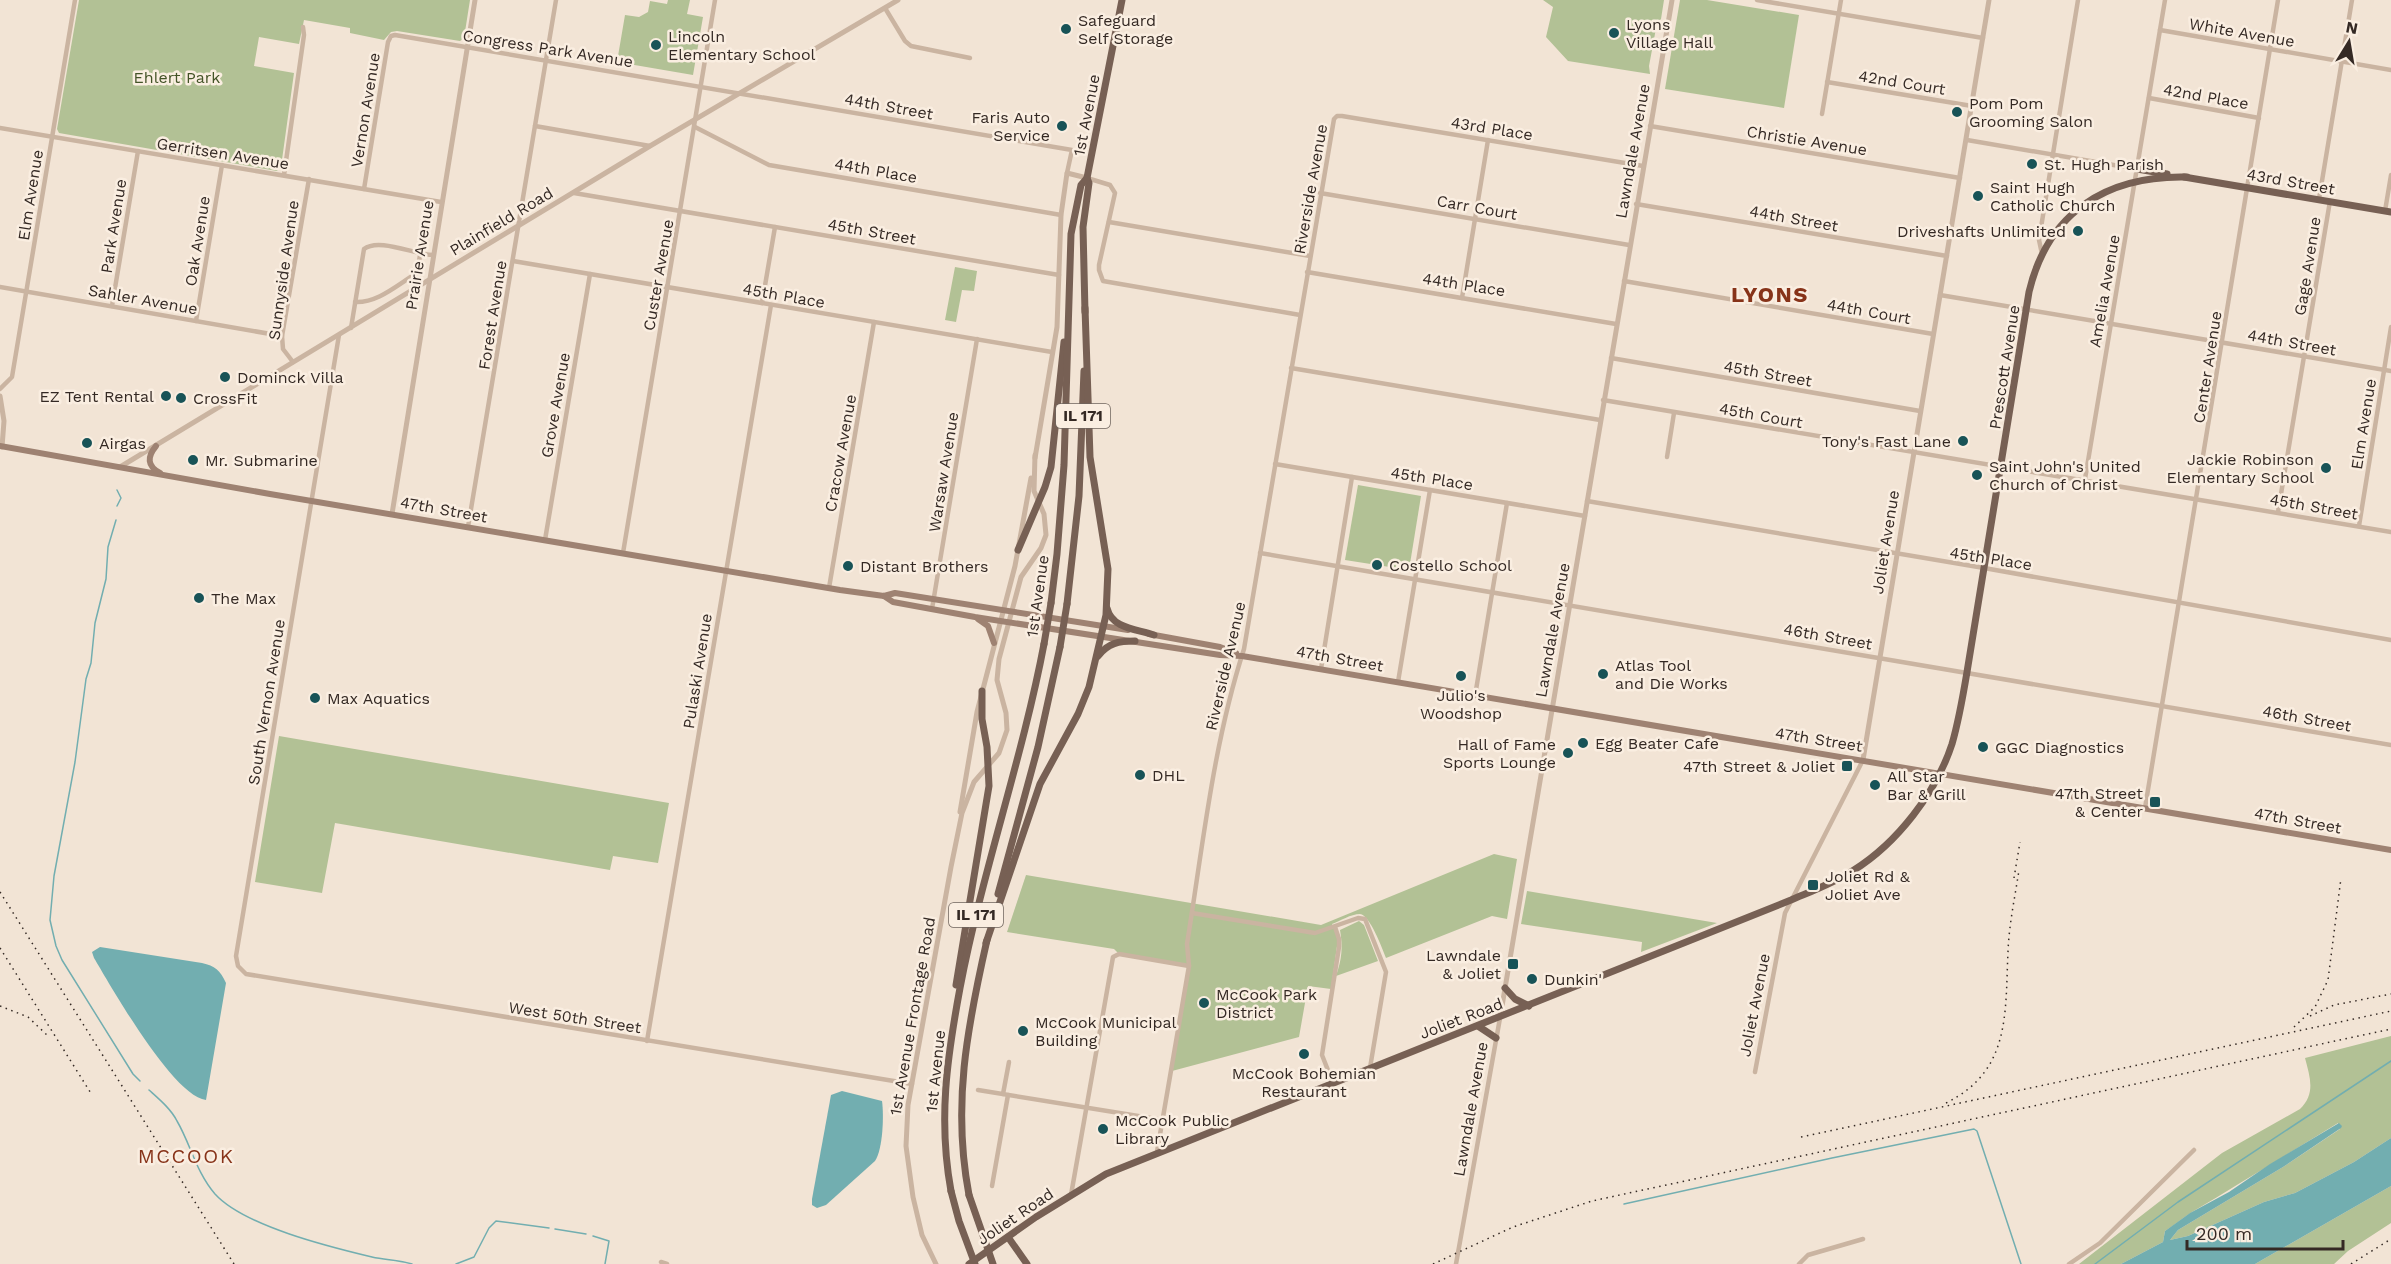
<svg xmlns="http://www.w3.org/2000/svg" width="2391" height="1264" viewBox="0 0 2391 1264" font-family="'Work Sans',sans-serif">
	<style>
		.green { fill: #b2c195 }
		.water { fill: #72aeb0 }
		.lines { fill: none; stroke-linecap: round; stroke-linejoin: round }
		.stream { stroke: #72aeb0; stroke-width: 1.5 }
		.minor { stroke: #cab4a1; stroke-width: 4.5 }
		.tertiary { stroke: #cab4a1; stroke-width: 5 }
		.secondary { stroke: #9e8272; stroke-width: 6 }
		.primary { stroke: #776054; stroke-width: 7 }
		.rail { stroke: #342924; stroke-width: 1.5; stroke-dasharray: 1.5 4.5; stroke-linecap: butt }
		.primary-bridge { stroke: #776054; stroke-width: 7 }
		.poi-dot { fill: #185357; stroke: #faeee1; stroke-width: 2 }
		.labels { text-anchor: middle; stroke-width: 5; stroke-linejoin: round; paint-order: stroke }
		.shield { fill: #faeee1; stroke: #6f645d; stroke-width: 1.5 }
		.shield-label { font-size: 15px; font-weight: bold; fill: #342924 }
		.poi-label { font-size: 16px; fill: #342924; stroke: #faeee1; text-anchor: start }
		.street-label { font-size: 16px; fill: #342924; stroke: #faeee1 }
		.park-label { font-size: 16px; fill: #435327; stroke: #faeee1 }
		.quarter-label { font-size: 20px; letter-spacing: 1.5px; fill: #873319; stroke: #faeee1 }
		.district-label { font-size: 22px; font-weight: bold; letter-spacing: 1.5px; fill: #873319; stroke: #faeee1 }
	</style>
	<rect width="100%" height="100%" fill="#f2e4d5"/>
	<g class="green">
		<polygon points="79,0 470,0 464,38 460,41 397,31 391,32 384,40 350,33 350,28 304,20 299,44 259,37 254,66 294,73 281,167 277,171 59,133 57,129"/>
		<polygon points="668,0 690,0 687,14 703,17 693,75 617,62 625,15 639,17 648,12 650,1 667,4"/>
		<polygon points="1543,0 1664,0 1661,19 1657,23 1649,66 1650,74 1568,61 1546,37 1553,7"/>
		<polygon points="1680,0 1707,0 1799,15 1784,108 1665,89"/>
		<polygon points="955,267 977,271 974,291 962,290 956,322 945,320"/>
		<polygon points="1358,485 1421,496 1409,570 1345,560"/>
		<polygon points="279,736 669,803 658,863 613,856 610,870 335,823 322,893 255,882"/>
		<path d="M1494 854 1517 859 1507 919 1492 916 1386 958C1382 948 1370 915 1360 914 1351 914 1340 921 1332 924L1338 939 1331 989 1308 986 1299 1037 1172 1071 1190 965 1118 953 1114 949 1007 932 1026 875 1321 925Z"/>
		<polygon points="1527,891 1717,923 1641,952 1642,942 1521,924"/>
		<path d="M1359 921 1364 925 1378 961 1336 976C1342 959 1343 947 1340 930Z"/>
		<path d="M2391 1036V1138L2354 1162 2295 1193 2264 1202 2188 1236 2170 1240 2178 1230 2283 1167 2340 1129 2338 1123C2289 1153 2241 1183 2192 1212 2182 1218 2175 1225 2165 1231L2163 1242 2121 1264H2079L2222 1153 2300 1109C2316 1094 2310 1077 2305 1058Z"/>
		<polygon points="2391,1186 2391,1223 2348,1251 2334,1264 2255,1264"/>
	</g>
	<g class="water">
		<path d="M100 947 202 963C215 966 220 970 226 983L206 1100C173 1096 112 988 94 958L92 952Z"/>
		<path d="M842 1091 882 1101C884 1115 883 1149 875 1161L826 1205 817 1208 812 1205V1199L831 1095Z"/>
		<polygon points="2339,1123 2342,1126 2341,1128 2283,1167 2178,1230 2170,1240 2188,1236 2264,1202 2295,1193 2354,1162 2391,1138 2391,1186 2255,1264 2121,1264 2163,1242 2165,1231 2190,1213 2229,1192 2270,1164"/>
	</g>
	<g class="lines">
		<g class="stream">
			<polyline points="117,490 121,498 117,506"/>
			<polyline points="116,520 108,547 106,579 95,623 91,663 86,679 75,762 54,876 50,920 56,946 62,960 133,1074 140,1081"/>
			<path d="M149 1090C159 1099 171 1109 177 1121 191 1145 196 1172 215 1194 244 1226 330 1247 372 1257 385 1260 399 1260 412 1264"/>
			<polyline points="1624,1204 1832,1158 1974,1129 1977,1131 2021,1264"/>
			<polyline points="555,1229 586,1234"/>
			<polyline points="593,1236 609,1241 605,1264"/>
			<polyline points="456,1264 474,1257 489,1228 496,1221 549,1228"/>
			<polyline points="2095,1264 2178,1202 2391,1061"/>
		</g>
		<g class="minor">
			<polyline points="1757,0 1983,38"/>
			<polyline points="885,8 905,41 911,46 970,58"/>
			<polyline points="2160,30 2391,70"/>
			<polyline points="1827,82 1972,106"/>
			<polyline points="2149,98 2259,118"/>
			<polyline points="1822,114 1841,0"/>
			<polyline points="535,126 650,146"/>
			<polyline points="1650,126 1960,178"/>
			<polyline points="695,127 769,165 1061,215"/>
			<polyline points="0,128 441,202"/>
			<polyline points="1967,140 2137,169"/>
			<polyline points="284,175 304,35 303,27"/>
			<polyline points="1087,178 1110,185 1115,193 1099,265 1099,270 1103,281 1300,315"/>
			<polyline points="364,189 388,42 391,36 395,35 1072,150 1067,173"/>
			<polyline points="574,193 1059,275"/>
			<polyline points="1320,193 1629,245"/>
			<polyline points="2319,199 2352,0"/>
			<polyline points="1636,204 1947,256"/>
			<polyline points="2385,211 2391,175"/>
			<polyline points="1109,222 1310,256"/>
			<polyline points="2042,254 2039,240 2078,0"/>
			<polyline points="513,261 1052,352"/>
			<polyline points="1307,272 1616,324"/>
			<polyline points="1624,281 1933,334"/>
			<polyline points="0,287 282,336"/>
			<polyline points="1940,295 2391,371"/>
			<polyline points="1462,298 1488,140"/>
			<path d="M355 302C378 303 397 285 417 273L420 255"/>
			<polyline points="762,303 775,227"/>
			<polyline points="112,306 138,151"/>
			<polyline points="196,321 222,165"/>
			<path d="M351 328 364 249C379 237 415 255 433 255"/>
			<polyline points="339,335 236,956 238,966 246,974 912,1084"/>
			<polyline points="1611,358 1920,411"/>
			<polyline points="293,362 283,349 282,336 309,179"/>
			<polyline points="1291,368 1600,420"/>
			<polyline points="0,389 12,377 75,0"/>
			<polyline points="1603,400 2391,532"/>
			<polyline points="1667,457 1674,413"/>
			<polyline points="1275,464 1585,516"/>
			<polyline points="2085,479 2165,0"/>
			<polyline points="1587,501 1984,568 2391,640"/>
			<polyline points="2278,512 2330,201"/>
			<polyline points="2359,526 2391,327"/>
			<polyline points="468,527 556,0"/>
			<polyline points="545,540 590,274"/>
			<polyline points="623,553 715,0"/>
			<polyline points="1260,553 2391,745"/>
			<polyline points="829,588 874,322"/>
			<polyline points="932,609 977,339"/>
			<polyline points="1321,669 1352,477"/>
			<polyline points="1398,682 1430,490"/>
			<polyline points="1475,696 1507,503"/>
			<polyline points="2145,808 2278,0"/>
			<polyline points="1192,913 1315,933 1358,918 1365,919 1386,972 1370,1068"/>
			<polyline points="647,1041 771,305"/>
			<polyline points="1755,1072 1785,913 1863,760"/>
			<polyline points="1333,1083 1322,1055 1339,947 1339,939 1335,927"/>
			<polyline points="978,1090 1163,1120"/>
			<polyline points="1003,1094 1009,1062"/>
			<path d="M1157 1152 1189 966 1187 944C1203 845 1213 745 1244 649L1334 119 1337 116H1342L1643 166"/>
			<polyline points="992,1186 1008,1095"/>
			<polyline points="1071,1195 1113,957 1119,954 1189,966"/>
			<polyline points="661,1262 667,1264"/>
			<polyline points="1456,1264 1500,1018"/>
			<polyline points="1799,1264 1808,1255 1863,1239"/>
			<polyline points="2069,1264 2100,1243 2194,1150"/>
		</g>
		<g class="tertiary">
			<polyline points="0,396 4,421 2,447"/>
			<polyline points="1035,458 1057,327 1061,215 1067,173 1087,178"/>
			<polyline points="120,467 650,146 898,0"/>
			<polyline points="392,514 475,0"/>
			<polyline points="1863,760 1989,0"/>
			<polyline points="960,812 977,712 1015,566 1031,478"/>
			<polyline points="1500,1018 1672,0"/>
			<polyline points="936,1264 922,1235 913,1197 906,1146 908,1105 951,867 962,813 974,782 999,753 1007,730 1006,713 997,680 999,659 1021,577 1041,548 1046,535 1044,514 1034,491 1035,455"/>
		</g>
		<g class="secondary">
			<polyline points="0,446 270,494 840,590 884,596 895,593 1128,630"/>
			<path d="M156 446C147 457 147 466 160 473"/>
			<polyline points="884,596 893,602 975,617 1220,655 1242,656 2391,850"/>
			<polyline points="978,619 988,626 994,643"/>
			<polyline points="1149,634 1220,647 1236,653"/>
		</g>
		<g class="primary">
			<polyline points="2137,169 2167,174"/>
			<polyline points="2184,177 2391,212"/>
			<polyline points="1085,312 1083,227 1089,183 1087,178"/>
			<polyline points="1018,550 1045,487 1051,467 1064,342"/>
			<polyline points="1051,603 1057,554 1064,465 1071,234 1081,185 1087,178 1122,0"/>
			<polyline points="1067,604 1079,496 1084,371"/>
			<path d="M1107 608C1112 629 1137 629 1154 635"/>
			<path d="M1098 656C1108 643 1119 641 1135 641"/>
			<polyline points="998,894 1038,747 1060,647"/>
			<polyline points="986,943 1040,784 1078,714 1089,687 1106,615 1108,569 1090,457 1085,308"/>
			<polyline points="956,985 989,786 987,747 982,719 982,691"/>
			<polyline points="1505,988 1515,999 1529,1006"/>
			<polyline points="1478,1026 1496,1038"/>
			<path d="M951 1191C938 1120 947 1058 960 988 982 872 1022 760 1044 644"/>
			<path d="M969 1195C952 1106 967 1028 987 940"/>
			<polyline points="1008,1237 1027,1264"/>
			<path d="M969 1264 1036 1217 1106 1174 1791 900C1812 891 1834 883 1854 870 1897 843 1936 793 1952 744 1959 720 1963 696 1967 672L2029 292C2048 212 2107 175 2187 177"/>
		</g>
		<g class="rail">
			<polyline points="2014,878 2020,842"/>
			<polyline points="0,892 234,1264"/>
			<polyline points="0,948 92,1095"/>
			<polyline points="0,1006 28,1017 47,1035"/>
			<polyline points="2310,1016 2334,1005 2391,994"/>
			<polyline points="2294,1027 2315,1007 2328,980 2341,878"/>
			<path d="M1946 1103C2011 1071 2005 1013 2008 952 2009 924 2015 897 2019 870"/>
			<polyline points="1801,1137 2391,1011"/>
			<polyline points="1433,1264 1513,1227 1592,1201 2391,1029"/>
			<polyline points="2351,1264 2391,1239"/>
		</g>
		<g class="primary-bridge">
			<polyline points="1044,644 1051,603"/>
			<polyline points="1060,647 1067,604"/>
			<polyline points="951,1191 959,1221 975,1264"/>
			<polyline points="969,1195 993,1264"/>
		</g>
	</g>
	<g class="poi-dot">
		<circle cx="1066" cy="29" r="6"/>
		<circle cx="1614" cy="33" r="6"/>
		<circle cx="656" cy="45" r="6"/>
		<circle cx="1957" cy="112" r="6"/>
		<circle cx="1062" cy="126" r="6"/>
		<circle cx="2032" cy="164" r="6"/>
		<circle cx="1978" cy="196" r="6"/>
		<circle cx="2078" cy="231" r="6"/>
		<circle cx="225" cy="377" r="6"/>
		<circle cx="166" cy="396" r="6"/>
		<circle cx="181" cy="398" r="6"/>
		<circle cx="1963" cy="441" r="6"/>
		<circle cx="87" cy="443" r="6"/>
		<circle cx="193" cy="460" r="6"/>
		<circle cx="2326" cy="468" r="6"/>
		<circle cx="1977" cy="475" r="6"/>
		<circle cx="1377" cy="565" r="6"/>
		<circle cx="848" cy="566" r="6"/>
		<circle cx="199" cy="598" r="6"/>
		<circle cx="1603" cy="674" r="6"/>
		<circle cx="1461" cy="676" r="6"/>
		<circle cx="315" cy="698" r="6"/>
		<circle cx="1583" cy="743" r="6"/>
		<circle cx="1983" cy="747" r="6"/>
		<circle cx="1568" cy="753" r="6"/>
		<rect x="1841" y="760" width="12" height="12" rx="3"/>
		<circle cx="1140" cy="775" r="6"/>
		<circle cx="1875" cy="785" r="6"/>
		<rect x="2149" y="796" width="12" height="12" rx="3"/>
		<rect x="1807" y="879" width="12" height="12" rx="3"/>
		<rect x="1507" y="958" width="12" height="12" rx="3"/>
		<circle cx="1532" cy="979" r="6"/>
		<circle cx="1204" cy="1003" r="6"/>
		<circle cx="1023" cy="1031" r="6"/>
		<circle cx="1304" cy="1054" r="6"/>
		<circle cx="1103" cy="1129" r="6"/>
	</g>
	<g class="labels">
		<g class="shield">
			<rect x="1056" y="404" width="54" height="24" rx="4.5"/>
			<rect x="949" y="903" width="54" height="24" rx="4.5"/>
		</g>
		<g class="shield-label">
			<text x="1083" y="421">IL 171</text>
			<text x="976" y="920">IL 171</text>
		</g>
		<g class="poi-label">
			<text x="1078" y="26">Safeguard<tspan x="1078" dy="18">Self Storage</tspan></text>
			<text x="1626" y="30">Lyons<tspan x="1626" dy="18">Village Hall</tspan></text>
			<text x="668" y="42">Lincoln<tspan x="668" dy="18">Elementary School</tspan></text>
			<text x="1969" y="109">Pom Pom<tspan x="1969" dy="18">Grooming Salon</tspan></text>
			<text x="1050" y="123" text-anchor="end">Faris Auto<tspan x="1050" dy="18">Service</tspan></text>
			<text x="2044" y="170">St. Hugh Parish</text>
			<text x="1990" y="193">Saint Hugh<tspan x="1990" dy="18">Catholic Church</tspan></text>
			<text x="2066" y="237" text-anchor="end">Driveshafts Unlimited</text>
			<text x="237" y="383">Dominck Villa</text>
			<text x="154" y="402" text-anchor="end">EZ Tent Rental</text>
			<text x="193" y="404">CrossFit</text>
			<text x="1951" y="447" text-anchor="end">Tony's Fast Lane</text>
			<text x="99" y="449">Airgas</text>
			<text x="2314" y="465" text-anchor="end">Jackie Robinson<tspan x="2314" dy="18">Elementary School</tspan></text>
			<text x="205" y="466">Mr. Submarine</text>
			<text x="1989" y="472">Saint John's United<tspan x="1989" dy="18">Church of Christ</tspan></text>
			<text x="1389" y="571">Costello School</text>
			<text x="860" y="572">Distant Brothers</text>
			<text x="211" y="604">The Max</text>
			<text x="1615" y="671">Atlas Tool<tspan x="1615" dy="18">and Die Works</tspan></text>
			<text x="1461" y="701" text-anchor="middle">Julio's<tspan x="1461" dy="18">Woodshop</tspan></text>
			<text x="327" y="704">Max Aquatics</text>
			<text x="1595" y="749">Egg Beater Cafe</text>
			<text x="1556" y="750" text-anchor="end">Hall of Fame<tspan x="1556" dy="18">Sports Lounge</tspan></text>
			<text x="1995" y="753">GGC Diagnostics</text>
			<text x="1835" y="772" text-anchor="end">47th Street &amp; Joliet</text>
			<text x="1152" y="781">DHL</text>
			<text x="1887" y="782">All Star<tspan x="1887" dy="18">Bar &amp; Grill</tspan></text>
			<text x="2143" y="799" text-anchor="end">47th Street<tspan x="2143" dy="18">&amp; Center</tspan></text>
			<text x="1825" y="882">Joliet Rd &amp;<tspan x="1825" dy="18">Joliet Ave</tspan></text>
			<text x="1501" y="961" text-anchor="end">Lawndale<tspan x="1501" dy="18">&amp; Joliet</tspan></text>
			<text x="1544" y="985">Dunkin'</text>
			<text x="1216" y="1000">McCook Park<tspan x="1216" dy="18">District</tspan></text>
			<text x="1035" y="1028">McCook Municipal<tspan x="1035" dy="18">Building</tspan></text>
			<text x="1304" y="1079" text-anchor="middle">McCook Bohemian<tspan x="1304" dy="18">Restaurant</tspan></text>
			<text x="1115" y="1126">McCook Public<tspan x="1115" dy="18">Library</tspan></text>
		</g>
		<g class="street-label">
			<text transform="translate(2242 32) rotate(10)" y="6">White Avenue</text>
			<text transform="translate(548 48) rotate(9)" y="6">Congress Park Avenue</text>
			<text transform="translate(1902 82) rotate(9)" y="6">42nd Court</text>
			<text transform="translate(2206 96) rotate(10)" y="6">42nd Place</text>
			<text transform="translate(889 106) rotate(10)" y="6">44th Street</text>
			<text transform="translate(365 110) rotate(-81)" y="6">Vernon Avenue</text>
			<text transform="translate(1086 115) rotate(-79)" y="6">1st Avenue</text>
			<text transform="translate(1492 128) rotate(9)" y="6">43rd Place</text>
			<text transform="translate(1807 140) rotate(9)" y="6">Christie Avenue</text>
			<text transform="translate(1632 151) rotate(-80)" y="6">Lawndale Avenue</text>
			<text transform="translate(223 153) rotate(9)" y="6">Gerritsen Avenue</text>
			<text transform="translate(876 170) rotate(10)" y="6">44th Place</text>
			<text transform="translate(2291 181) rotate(10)" y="6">43rd Street</text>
			<text transform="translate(1310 189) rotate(-80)" y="6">Riverside Avenue</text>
			<text transform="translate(30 195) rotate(-81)" y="6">Elm Avenue</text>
			<text transform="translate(1477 207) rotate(10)" y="6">Carr Court</text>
			<text transform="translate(1794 218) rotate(10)" y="6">44th Street</text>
			<text transform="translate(501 221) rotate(-31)" y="6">Plainfield Road</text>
			<text transform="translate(113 226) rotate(-81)" y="6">Park Avenue</text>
			<text transform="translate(872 231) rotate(10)" y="6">45th Street</text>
			<text transform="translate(197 241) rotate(-81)" y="6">Oak Avenue</text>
			<text transform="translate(419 255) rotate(-81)" y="6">Prairie Avenue</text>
			<text transform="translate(2307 266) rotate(-81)" y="6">Gage Avenue</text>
			<text transform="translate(283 270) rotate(-82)" y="6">Sunnyside Avenue</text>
			<text transform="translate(658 275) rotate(-80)" y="6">Custer Avenue</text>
			<text transform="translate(1464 284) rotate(9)" y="6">44th Place</text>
			<text transform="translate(2104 291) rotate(-80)" y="6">Amelia Avenue</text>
			<text transform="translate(784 295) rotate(10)" y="6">45th Place</text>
			<text transform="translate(143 299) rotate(10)" y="6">Sahler Avenue</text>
			<text transform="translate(1869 311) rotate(10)" y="6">44th Court</text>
			<text transform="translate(492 315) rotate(-81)" y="6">Forest Avenue</text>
			<text transform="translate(2292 342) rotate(10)" y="6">44th Street</text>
			<text transform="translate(2004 367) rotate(-81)" y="6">Prescott Avenue</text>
			<text transform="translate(2207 367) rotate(-81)" y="6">Center Avenue</text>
			<text transform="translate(1768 373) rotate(10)" y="6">45th Street</text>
			<text transform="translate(555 405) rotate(-80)" y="6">Grove Avenue</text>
			<text transform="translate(1761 415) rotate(10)" y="6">45th Court</text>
			<text transform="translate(2363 424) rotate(-81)" y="6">Elm Avenue</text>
			<text transform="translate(840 453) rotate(-80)" y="6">Cracow Avenue</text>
			<text transform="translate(943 472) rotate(-81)" y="6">Warsaw Avenue</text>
			<text transform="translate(1432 478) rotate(9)" y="6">45th Place</text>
			<text transform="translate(2314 506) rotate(10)" y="6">45th Street</text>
			<text transform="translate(444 509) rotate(10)" y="6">47th Street</text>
			<text transform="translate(1885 542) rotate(-81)" y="6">Joliet Avenue</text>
			<text transform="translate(1991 558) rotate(9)" y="6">45th Place</text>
			<text transform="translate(1037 596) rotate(-82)" y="6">1st Avenue</text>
			<text transform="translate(1552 630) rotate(-80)" y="6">Lawndale Avenue</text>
			<text transform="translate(1828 636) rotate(10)" y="6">46th Street</text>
			<text transform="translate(1340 658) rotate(10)" y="6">47th Street</text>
			<text transform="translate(1225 666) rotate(-77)" y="6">Riverside Avenue</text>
			<text transform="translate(697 671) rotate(-81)" y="6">Pulaski Avenue</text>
			<text transform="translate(266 702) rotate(-81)" y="6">South Vernon Avenue</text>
			<text transform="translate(2307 718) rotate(10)" y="6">46th Street</text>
			<text transform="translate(1819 739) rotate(9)" y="6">47th Street</text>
			<text transform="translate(2298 820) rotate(10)" y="6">47th Street</text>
			<text transform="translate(1754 1005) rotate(-79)" y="6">Joliet Avenue</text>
			<text transform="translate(912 1016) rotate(-80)" y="6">1st Avenue Frontage Road</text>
			<text transform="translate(575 1017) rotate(9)" y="6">West 50th Street</text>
			<text transform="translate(1461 1018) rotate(-21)" y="6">Joliet Road</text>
			<text transform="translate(935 1071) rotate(-84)" y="6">1st Avenue</text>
			<text transform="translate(1470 1109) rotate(-80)" y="6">Lawndale Avenue</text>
			<text transform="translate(1015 1216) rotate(-34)" y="6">Joliet Road</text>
		</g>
		<g class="park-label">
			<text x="177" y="83">Ehlert Park</text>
		</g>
		<g class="quarter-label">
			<text x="186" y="1163">MCCOOK</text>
		</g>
		<g class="district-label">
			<text x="1770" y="302">LYONS</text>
		</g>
	</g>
	<g transform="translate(2349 42) rotate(11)" stroke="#faeee1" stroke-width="4.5" paint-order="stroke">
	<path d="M0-4.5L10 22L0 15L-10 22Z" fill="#342924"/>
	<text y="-9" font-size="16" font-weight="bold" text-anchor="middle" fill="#342924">N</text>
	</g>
	<path d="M2187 1240v9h156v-9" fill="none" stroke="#342924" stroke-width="3"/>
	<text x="2196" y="1240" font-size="18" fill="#342924" stroke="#faeee1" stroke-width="4.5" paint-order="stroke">200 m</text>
</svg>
